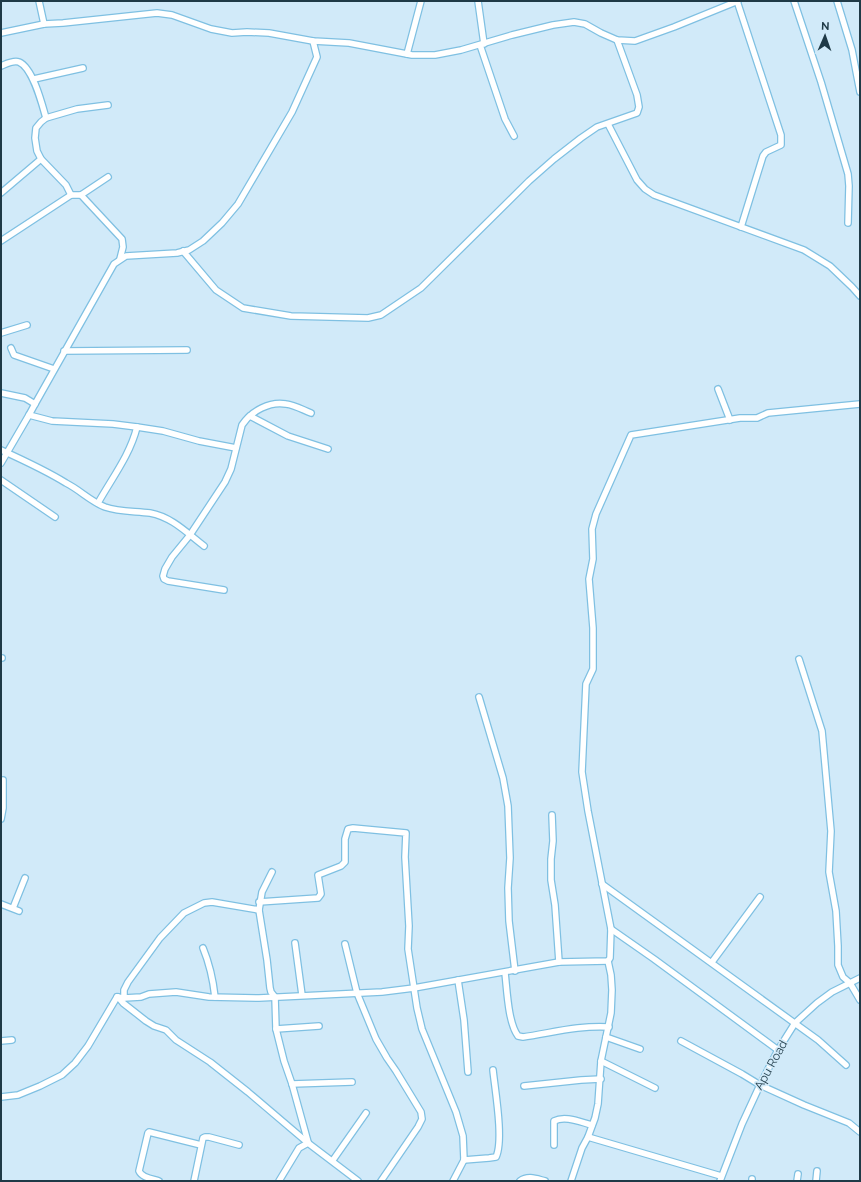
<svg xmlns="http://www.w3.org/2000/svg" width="861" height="1182" viewBox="0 0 861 1182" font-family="Raleway,sans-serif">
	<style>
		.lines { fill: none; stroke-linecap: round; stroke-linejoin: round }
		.minor-casing { stroke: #7fc0e2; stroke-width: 8 }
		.minor { stroke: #fff; stroke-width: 5.5 }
		.labels { text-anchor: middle; stroke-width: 3.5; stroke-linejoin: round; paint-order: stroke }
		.street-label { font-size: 12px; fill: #1f3a47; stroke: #d1eaf9 }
	</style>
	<rect width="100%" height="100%" fill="#d1eaf9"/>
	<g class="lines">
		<defs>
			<g id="minor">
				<polyline points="39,1 44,24"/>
				<polyline points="478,1 484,44"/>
				<polyline points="737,1 781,135 781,145 766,152 763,156 741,227"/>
				<polyline points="794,1 821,82 848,174 849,186 848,223"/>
				<polyline points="837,1 852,50 860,92"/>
				<polyline points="1,33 44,24 63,23 157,13 172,15 211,29 232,33 247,32 269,33 313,41 349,43 412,55 435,55 461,50 512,35 553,25 574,22 585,24 601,33 617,40 635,41 674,27 738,1"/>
				<polyline points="480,45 505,119 514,136"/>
				<polyline points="407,54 421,1"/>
				<path d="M1 66C6 64 13 60 19 62 33 68 42 104 46 118"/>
				<polyline points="34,79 83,68"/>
				<polyline points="608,124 637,180 645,189 654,195 804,250 830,266 852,287 860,296"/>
				<polyline points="1,193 41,159"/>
				<polyline points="71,195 66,185 41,159 37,151 35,138 36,128 41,122 46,118 77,109 108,105"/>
				<polyline points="81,195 122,239 123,247 120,259"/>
				<polyline points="1,241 71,195 81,195 108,177"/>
				<polyline points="183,251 216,290 243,308 291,316 368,318 381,315 421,288 529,181 554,159 581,138 597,127 637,113 639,107 637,95 617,40"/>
				<polyline points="1,333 27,325"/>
				<polyline points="11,348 14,355 54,369"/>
				<polyline points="64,351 187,350"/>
				<polyline points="718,389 730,420"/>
				<polyline points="1,393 25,398 35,404"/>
				<polyline points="29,415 52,421 113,424 137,427 163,431 199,441 236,448"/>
				<polyline points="250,416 288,436 328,449"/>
				<path d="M1 450C23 460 45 470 66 483 80 490 90 501 105 507 119 512 136 511 150 513 172 517 187 533 204 546"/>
				<polyline points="1,463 29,415 35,404 114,264 126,256 177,253 189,250 203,241 222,223 238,204 292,112 317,57 313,41"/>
				<polyline points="1,480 55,517"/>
				<path d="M98 503C112 478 130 455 137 427"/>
				<path d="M224 590 168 581 164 579 163 576 165 569 172 557 190 535 225 482 231 469 242 425C251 411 270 401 286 404 295 405 303 410 311 413"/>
				<polyline points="1,658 2,658"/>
				<polyline points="799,659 822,731 831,831 829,872 836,911 838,946 838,965 843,977 850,983 860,1000"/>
				<polyline points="479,697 503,778 508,806 510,858 508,888 509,921 515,971"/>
				<polyline points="552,815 553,841 551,859 551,880 555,905 559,962"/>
				<polyline points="1,819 3,808 3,780"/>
				<polyline points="272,872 262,892 259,910 267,960 270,988 271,992 275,997 276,1029 284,1061 292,1084 308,1142"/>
				<polyline points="602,884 818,1040 846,1065"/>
				<polyline points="259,902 318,898 321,894 318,875 341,866 345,862 345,839 348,829 353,828 406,833 405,857 409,926 408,949 417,1008 422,1029 456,1112 463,1136 464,1160 453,1181"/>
				<polyline points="1,904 19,911"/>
				<polyline points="13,908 25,878"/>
				<polyline points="611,929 654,959 778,1050"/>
				<polyline points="295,943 302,995"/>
				<polyline points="345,944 357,993 376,1039 387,1058 396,1071 421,1112 422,1119 418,1127 381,1181"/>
				<path d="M203 948C210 965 213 979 215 997"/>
				<polyline points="712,962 760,897"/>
				<path d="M505 973C507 989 508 1023 518 1036L523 1037C551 1033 580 1025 609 1027"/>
				<polyline points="458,980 464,1020 468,1072"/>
				<polyline points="117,997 124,998 141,997 149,994 176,992 209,997 259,998 382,992 414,988 559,962 608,961 610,958 611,929 588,811 582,772 586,684 593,669 593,628 589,579 593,559 592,529 596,514 631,435 740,418 757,418 768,413 860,404"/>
				<polyline points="118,997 123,1003 146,1021 154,1026 166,1030 176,1040 210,1062 248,1092 308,1143 358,1181"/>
				<polyline points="124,998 124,990 128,982 160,938 184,913 204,903 212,902 259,910"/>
				<polyline points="276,1029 319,1026"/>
				<polyline points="606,1037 640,1049"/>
				<polyline points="1,1041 12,1040"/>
				<polyline points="681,1041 742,1074 760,1085 804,1105 849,1123 860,1132"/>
				<polyline points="601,1061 655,1088"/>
				<polyline points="292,1084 352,1082"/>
				<polyline points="524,1086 581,1080 601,1079"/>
				<polyline points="1,1097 18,1095 40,1086 62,1075 75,1063 88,1046 117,997"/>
				<polyline points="588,1137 721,1176"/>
				<path d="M554 1145V1121C565 1115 580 1122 592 1125"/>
				<polyline points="333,1160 366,1113"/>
				<path d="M464 1160 489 1158 496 1157C504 1140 495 1090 493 1070"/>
				<path d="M159 1181C153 1179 142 1178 139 1171L148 1133 149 1132 201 1145"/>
				<polyline points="194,1181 203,1138 205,1137 209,1137 239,1145"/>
				<polyline points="279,1181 299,1148 308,1143"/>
				<path d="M520 1181C528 1175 537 1179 545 1181"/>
				<polyline points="571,1181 582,1148 588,1137 595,1118 598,1104 601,1061 611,1013 612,990 611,975 608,961"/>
				<polyline points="720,1181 742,1124 760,1085 778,1050 795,1023 817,1003 832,992 860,978"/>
				<polyline points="752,1181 752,1179"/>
				<polyline points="797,1181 798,1174"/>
				<polyline points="816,1181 817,1171"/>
			</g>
		</defs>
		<use href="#minor" class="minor-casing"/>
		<use href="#minor" class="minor"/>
	</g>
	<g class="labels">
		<g class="street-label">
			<text transform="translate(771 1065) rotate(-61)" y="4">Apu Road</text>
		</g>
	</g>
	<rect width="861" height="1182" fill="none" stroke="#1f3a47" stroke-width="4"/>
	<g transform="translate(825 36) rotate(2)" stroke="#d1eaf9" stroke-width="3" paint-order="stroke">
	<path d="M0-3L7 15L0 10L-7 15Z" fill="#1f3a47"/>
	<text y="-6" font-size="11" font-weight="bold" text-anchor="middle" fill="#1f3a47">N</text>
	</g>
</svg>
